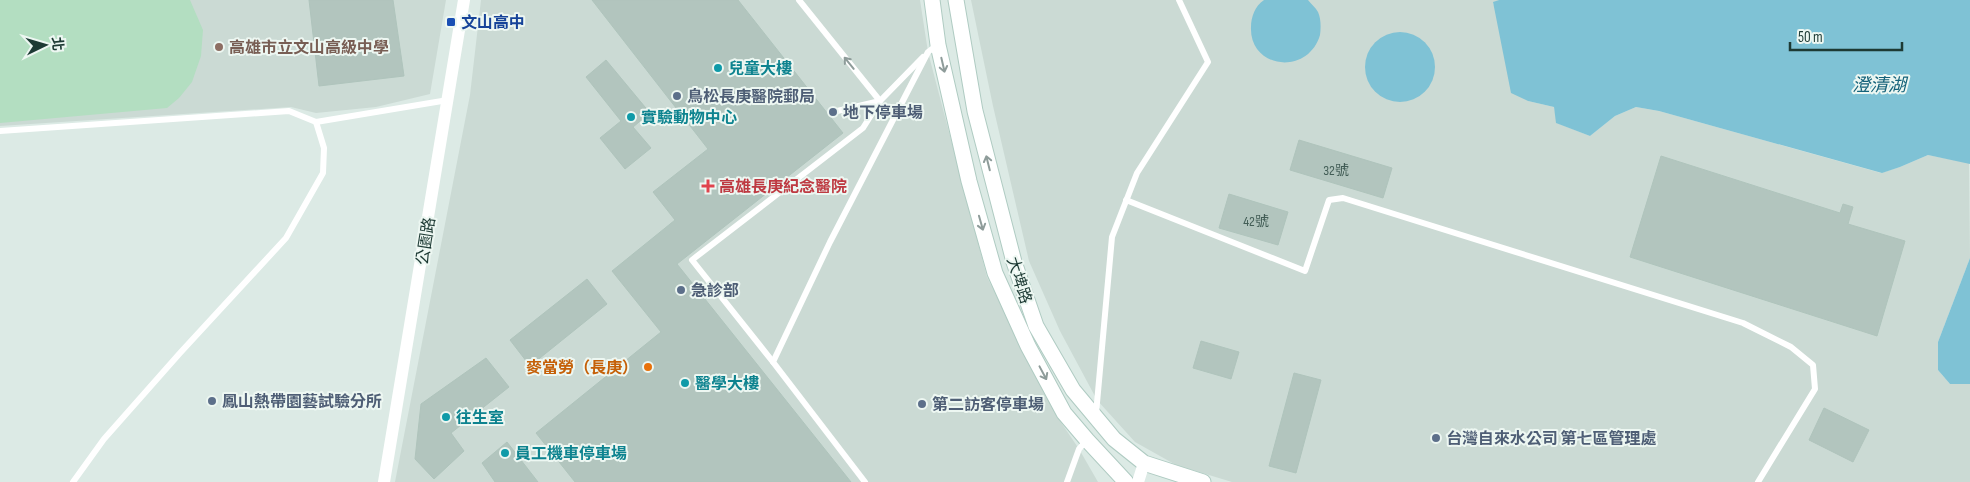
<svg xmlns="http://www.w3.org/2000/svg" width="1970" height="482" viewBox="0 0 1970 482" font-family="'Sofia Sans Condensed','Noto Sans TC',sans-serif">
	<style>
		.built { fill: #cbdad4 }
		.green { fill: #b3dec1 }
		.water { fill: #7fc2d5 }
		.building { fill: #b2c5be; stroke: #afc4bc }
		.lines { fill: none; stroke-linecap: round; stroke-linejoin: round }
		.secondary-casing { stroke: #afcbc2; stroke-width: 17 }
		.service { stroke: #fff; stroke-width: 6 }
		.minor { stroke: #fff; stroke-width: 12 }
		.secondary { stroke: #fff; stroke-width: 15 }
		.oneway { stroke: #8e9c9a }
		.transit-dot { fill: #1a4fb4; stroke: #edf7f2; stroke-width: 2 }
		.education-dot { fill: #8d6e63; stroke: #edf7f2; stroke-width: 2 }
		.culture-dot { fill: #0f9aa8; stroke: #edf7f2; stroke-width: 2 }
		.service-dot { fill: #5c6f8a; stroke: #edf7f2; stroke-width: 2 }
		.health-dot { fill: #e0444e; stroke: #edf7f2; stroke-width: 2 }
		.food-dot { fill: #e8710a; stroke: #edf7f2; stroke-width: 2 }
		.labels { text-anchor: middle; stroke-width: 4; stroke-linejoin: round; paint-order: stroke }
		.number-label { font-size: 14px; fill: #425d56 }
		.transit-label { font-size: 16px; font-weight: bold; fill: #164399; stroke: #edf7f2; text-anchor: start }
		.education-label { font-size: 16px; font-weight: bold; fill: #785e54; stroke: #edf7f2; text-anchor: start }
		.culture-label { font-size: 16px; font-weight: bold; fill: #0d838f; stroke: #edf7f2; text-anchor: start }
		.service-label { font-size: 16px; font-weight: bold; fill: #4e5e75; stroke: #edf7f2; text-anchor: start }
		.health-label { font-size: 16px; font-weight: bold; fill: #be3a42; stroke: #edf7f2; text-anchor: start }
		.street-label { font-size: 16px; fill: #1d3a34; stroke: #edf7f2 }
		.food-label { font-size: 16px; font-weight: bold; fill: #c56008; stroke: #edf7f2; text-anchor: end }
		.water-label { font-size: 18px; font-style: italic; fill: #14627a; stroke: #edf7f2 }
	</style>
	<rect width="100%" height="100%" fill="#dceae5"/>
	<g class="built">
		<polygon points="0,0 446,0 430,94 376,107 316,113 291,107 0,126"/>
		<polygon points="481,0 920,0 928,52 987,277 1058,418 1079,449 1098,482 395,482 470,95"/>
		<polygon points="971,0 1499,0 1493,3 1528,101 1554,107 1557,123 1590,136 1615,116 1636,107 1659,111 1881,173 1900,167 1928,155 1969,163 1970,258 1938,342 1938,370 1950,384 1970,384 1970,482 1232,482 1176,465 1135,442 1097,400 1060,331 1029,261 993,106"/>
	</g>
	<polygon class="green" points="0,0 190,0 203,30 201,56 192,82 179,98 167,108 0,123"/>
	<g class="water">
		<path d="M1264 0H1308C1311 4 1316 8 1318 12 1321 18 1321 28 1320 35 1308 76 1249 69 1251 27 1251 17 1255 6 1264 0Z"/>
		<polygon points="1499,0 1970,0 1970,164 1928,155 1900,167 1882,173 1659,111 1636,107 1615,116 1590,136 1556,123 1554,107 1528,101 1511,93 1493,2"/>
		<circle cx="1400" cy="67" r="35"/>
		<polygon points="1970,258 1970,384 1950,384 1938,370 1938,342"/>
	</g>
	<g class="building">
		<polygon points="309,0 393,0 404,76 319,86"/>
		<polygon points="592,0 738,0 843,133 677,264 851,482 575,482 536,433 661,332 612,271 675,220 653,192 708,149"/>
		<polygon points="606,60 650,113 633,127 651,148 625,169 600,138 621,121 586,77"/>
		<polygon points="1299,140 1392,168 1383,198 1290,170"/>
		<polygon points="1661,156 1840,213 1843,204 1853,207 1848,224 1905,241 1877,336 1630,257"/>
		<polygon points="1229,194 1288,212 1278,245 1219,228"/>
		<polygon points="587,279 607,304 530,366 510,340"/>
		<polygon points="1201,341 1239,352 1231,379 1193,368"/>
		<polygon points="486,358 509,387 451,433 464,451 434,479 415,459 421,404"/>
		<polygon points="1294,373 1321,380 1296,473 1269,466"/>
		<polygon points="1824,408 1869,430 1853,462 1809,440"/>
		<polygon points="507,442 538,482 495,482 482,463"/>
	</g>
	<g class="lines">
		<defs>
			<g id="secondary">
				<polyline points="932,0 938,45 969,181 995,273 1028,346 1064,413 1087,440 1126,482"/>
				<polyline points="956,0 975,111 1014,262 1036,326 1073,390 1114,439 1144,463 1203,482"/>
			</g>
		</defs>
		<use href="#secondary" class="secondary-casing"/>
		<g class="service">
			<polyline points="799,0 880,101 833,112"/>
			<polyline points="0,131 289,111 316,122 448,100"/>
			<polyline points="1126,200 1305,271 1329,200 1343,198 1743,323 1791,347 1813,365 1815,389 1758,482"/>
			<polyline points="773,362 692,260 863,128 880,101 923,57"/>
			<polyline points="1096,414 1112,237 1137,173 1208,62 1179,0"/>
			<polyline points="73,482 104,439 180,353 286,238 323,173 324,148 316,122"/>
			<polyline points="865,482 773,362 830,242 928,52 937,45"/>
			<polyline points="1067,482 1079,449 1086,441"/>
		</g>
		<g class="minor">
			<polyline points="384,482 464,0"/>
			<polyline points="1138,482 1144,463"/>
		</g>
		<use href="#secondary" class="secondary"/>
	</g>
	<defs><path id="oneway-shaft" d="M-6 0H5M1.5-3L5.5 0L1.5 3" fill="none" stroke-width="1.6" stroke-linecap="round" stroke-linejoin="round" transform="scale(1.25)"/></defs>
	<g class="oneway">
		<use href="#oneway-shaft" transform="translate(849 63) rotate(-129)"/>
		<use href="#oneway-shaft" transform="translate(943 65) rotate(77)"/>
		<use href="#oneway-shaft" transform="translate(988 163) rotate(-104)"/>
		<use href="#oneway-shaft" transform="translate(981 223) rotate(74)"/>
		<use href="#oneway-shaft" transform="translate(1043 373) rotate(62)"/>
	</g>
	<rect class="transit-dot" x="446" y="17" width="10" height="10" rx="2.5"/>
	<circle class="education-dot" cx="219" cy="47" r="5"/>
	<g class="culture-dot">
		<circle cx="718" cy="68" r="5"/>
		<circle cx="631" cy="117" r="5"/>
		<circle cx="685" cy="383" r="5"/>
		<circle cx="446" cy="417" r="5"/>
		<circle cx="505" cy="453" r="5"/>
	</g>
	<g class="service-dot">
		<circle cx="677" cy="96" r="5"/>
		<circle cx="833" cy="112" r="5"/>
		<circle cx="681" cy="290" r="5"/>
		<circle cx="212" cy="401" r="5"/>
		<circle cx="922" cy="404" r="5"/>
		<circle cx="1436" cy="438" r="5"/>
	</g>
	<path class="health-dot" d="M705.5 178.5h5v5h5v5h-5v5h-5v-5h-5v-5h5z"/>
	<circle class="food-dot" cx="648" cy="367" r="5"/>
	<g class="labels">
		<g class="number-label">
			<text x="1336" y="175">32號</text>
			<text x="1256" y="226">42號</text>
		</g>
		<g class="transit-label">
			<text x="461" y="28">文山高中</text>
		</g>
		<g class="education-label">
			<text x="229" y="53">高雄市立文山高級中學</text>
		</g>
		<g class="culture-label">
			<text x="728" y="74">兒童大樓</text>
			<text x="641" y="123">實驗動物中心</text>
			<text x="695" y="389">醫學大樓</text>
			<text x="456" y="423">往生室</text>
			<text x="515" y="459">員工機車停車場</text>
		</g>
		<g class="service-label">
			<text x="687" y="102">鳥松長庚醫院郵局</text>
			<text x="843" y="118">地下停車場</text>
			<text x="691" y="296">急診部</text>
			<text x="222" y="407">鳳山熱帶園藝試驗分所</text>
			<text x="932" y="410">第二訪客停車場</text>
			<text x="1446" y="444">台灣自來水公司 第七區管理處</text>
		</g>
		<g class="health-label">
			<text x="719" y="192">高雄長庚紀念醫院</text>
		</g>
		<g class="street-label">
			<text transform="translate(425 241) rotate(-81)" y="6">公園路</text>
			<text transform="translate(1020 280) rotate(72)" y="6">大埤路</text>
		</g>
		<g class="food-label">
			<text x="638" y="373">麥當勞（長庚）</text>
		</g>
		<g class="water-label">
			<text x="1879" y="91">澄清湖</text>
		</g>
	</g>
	<g transform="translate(45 45) rotate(85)" stroke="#edf7f2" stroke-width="4" paint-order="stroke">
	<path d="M0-4L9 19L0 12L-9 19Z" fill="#1d3a34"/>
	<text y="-8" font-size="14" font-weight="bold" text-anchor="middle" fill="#1d3a34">北</text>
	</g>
	<path d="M1790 42v8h112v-8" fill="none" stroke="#1d3a34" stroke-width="2.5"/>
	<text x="1798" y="42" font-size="15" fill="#1d3a34" stroke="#edf7f2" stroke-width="4" paint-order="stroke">50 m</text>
</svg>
